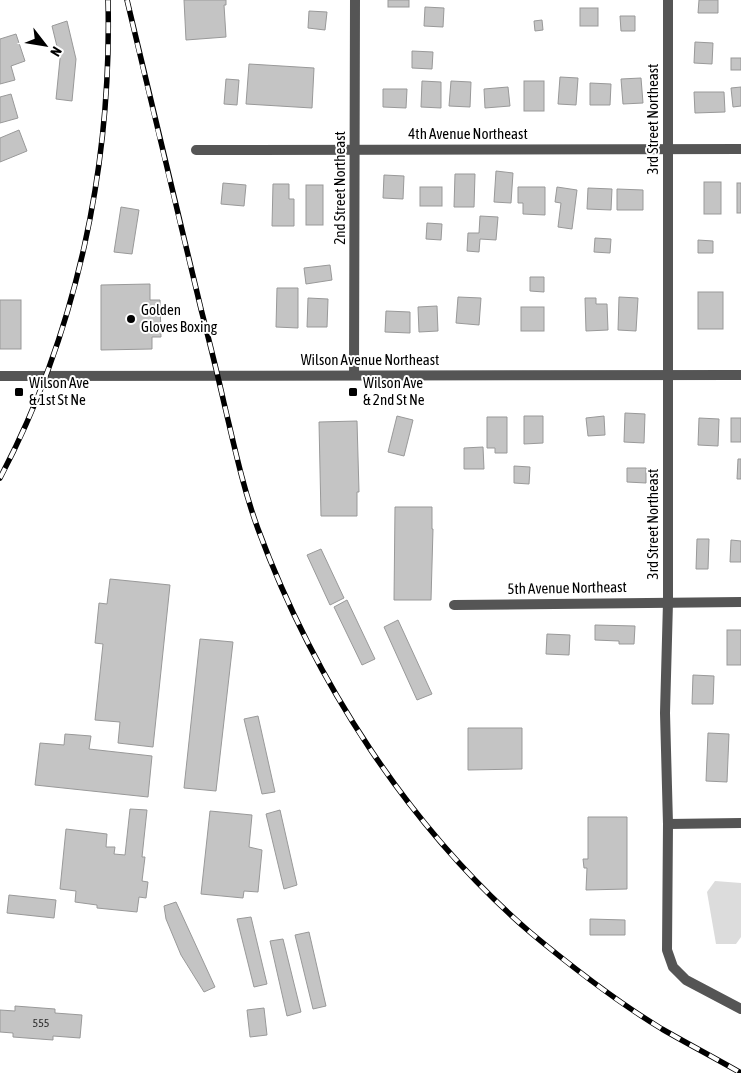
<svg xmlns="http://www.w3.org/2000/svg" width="741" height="1073" viewBox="0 0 741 1073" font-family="'Asap Condensed',sans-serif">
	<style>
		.green { fill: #dcdcdc }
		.building { fill: #c4c4c4; stroke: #999 }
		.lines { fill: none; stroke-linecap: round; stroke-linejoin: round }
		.minor { stroke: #555; stroke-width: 10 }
		.tertiary { stroke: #555; stroke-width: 10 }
		.rail-casing { stroke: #000; stroke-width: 5.5 }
		.rail { stroke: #fff; stroke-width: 4; stroke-dasharray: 11; stroke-linecap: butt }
		.poi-dot { fill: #000; stroke: #fff; stroke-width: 2 }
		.labels { text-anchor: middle; stroke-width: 4; stroke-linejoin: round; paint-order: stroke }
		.number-label { font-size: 12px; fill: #313131 }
		.street-label { font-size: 15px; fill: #000; stroke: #fff }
		.poi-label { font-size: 15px; fill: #000; stroke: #fff; text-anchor: start }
	</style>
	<rect width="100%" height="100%" fill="#fff"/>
	<polygon class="green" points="715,881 741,883 741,937 736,944 716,944 707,892"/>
	<g class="building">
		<polygon points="184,0 226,0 226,5 224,5 226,37 186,40"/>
		<rect x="388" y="0" width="21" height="7"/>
		<polygon points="699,0 718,0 718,13 698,13"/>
		<polygon points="425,7 444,8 443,27 424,26"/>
		<rect x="580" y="8" width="18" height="18"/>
		<polygon points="309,11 327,12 325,30 308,28"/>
		<polygon points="620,16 635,16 635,31 621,31"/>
		<polygon points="542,20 543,30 535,31 534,21"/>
		<polygon points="67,21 76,59 72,101 56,99 60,59 52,26"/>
		<polygon points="16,34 25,61 11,66 15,80 0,84 0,39"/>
		<polygon points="695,42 713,43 712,64 694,63"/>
		<polygon points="412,51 433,52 432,69 412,68"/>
		<rect x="731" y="58" width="10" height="12"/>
		<polygon points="249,64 314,68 312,108 246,104"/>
		<polygon points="560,77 578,78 576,105 558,104"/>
		<polygon points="641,78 643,103 623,104 621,79"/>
		<polygon points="226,79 239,80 237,105 224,104"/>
		<polygon points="422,81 441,82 441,108 421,107"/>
		<polygon points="451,81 471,82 470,107 449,106"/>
		<rect x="524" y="81" width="20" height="30"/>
		<polygon points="590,83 611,84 610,105 590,105"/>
		<polygon points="508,87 510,106 485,108 484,89"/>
		<polygon points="741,87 741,106 733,107 731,88"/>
		<polygon points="383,89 407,89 406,108 383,107"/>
		<polygon points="694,92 724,92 725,112 695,113"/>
		<polygon points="11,94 18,118 0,123 0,97"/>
		<polygon points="19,130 27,151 0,162 0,138"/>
		<polygon points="496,171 513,173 511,203 494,202"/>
		<polygon points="455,174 475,174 474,207 454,207"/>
		<polygon points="384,175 404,176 403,199 383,198"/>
		<rect x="704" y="182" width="17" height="32"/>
		<polygon points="223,183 246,185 244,206 221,204"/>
		<rect x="737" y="183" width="4" height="30"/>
		<polygon points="273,184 289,184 289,199 294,199 294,226 272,226"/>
		<rect x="306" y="185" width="17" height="40"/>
		<rect x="420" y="187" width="22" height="19"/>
		<polygon points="518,187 545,187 545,215 523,214 523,203 518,203"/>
		<polygon points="557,187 577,190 572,229 558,227 561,203 555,202"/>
		<polygon points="588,188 612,189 611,210 587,209"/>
		<polygon points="617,189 643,190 643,210 617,210"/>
		<polygon points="121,207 139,210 132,254 114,252"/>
		<polygon points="480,216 498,217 496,240 480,239 479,252 467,251 468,233 479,233"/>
		<polygon points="427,223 442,224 441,240 426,239"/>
		<polygon points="595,238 611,239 610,253 594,252"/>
		<polygon points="698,240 713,241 713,253 698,253"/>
		<polygon points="330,265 332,280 306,284 304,268"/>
		<polygon points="530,277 544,277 544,292 530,291"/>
		<polygon points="150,284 150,300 160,300 161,337 152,337 152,349 101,350 101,285"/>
		<polygon points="277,288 298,288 298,328 276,327"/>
		<rect x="698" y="292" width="25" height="37"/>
		<polygon points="458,297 481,298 479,325 456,323"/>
		<polygon points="619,297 638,298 636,331 618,330"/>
		<polygon points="308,298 328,299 327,327 307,327"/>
		<polygon points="585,298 596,298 596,304 607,304 608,330 586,331"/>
		<rect x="0" y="300" width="21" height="49"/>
		<polygon points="437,306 438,331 419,332 418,307"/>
		<rect x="521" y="307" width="23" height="24"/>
		<polygon points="386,311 410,312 410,333 385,332"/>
		<polygon points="625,413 645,414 644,443 624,442"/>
		<polygon points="397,416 413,420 404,456 388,452"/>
		<polygon points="524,416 543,416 543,443 524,444"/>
		<polygon points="604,416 605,435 588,436 586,418"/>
		<polygon points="487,417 507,417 507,453 495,453 495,448 487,448"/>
		<polygon points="699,418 719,419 718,446 698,445"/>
		<rect x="731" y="418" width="10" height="24"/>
		<polygon points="357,421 359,492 357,492 357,516 321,516 319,422"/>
		<polygon points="483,447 484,469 464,469 464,448"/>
		<polygon points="738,459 741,459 741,479 737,479"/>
		<polygon points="514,466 530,467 529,484 514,483"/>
		<polygon points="627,468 646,468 646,483 627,482"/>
		<polygon points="395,507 432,507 432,529 433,529 431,600 394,600"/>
		<polygon points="697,539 709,539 708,569 696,569"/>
		<polygon points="731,540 741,541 741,562 730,562"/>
		<polygon points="321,549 344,598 330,605 307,555"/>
		<polygon points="110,579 170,585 153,747 118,743 120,722 95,720 103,644 95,643 99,603 107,604"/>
		<polygon points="347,600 375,659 362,665 334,607"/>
		<polygon points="398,620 432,694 417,700 384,627"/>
		<polygon points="595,625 635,626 634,644 619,644 619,641 595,640"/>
		<rect x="727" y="630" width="14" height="35"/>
		<polygon points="547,634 570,635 569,655 546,654"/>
		<polygon points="200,639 233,642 216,791 184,788"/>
		<polygon points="693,675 714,676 713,704 692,704"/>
		<polygon points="258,716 275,792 262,794 244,719"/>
		<polygon points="468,728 522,728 522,769 468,770"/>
		<polygon points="708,733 729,734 727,782 706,781"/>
		<polygon points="65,734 91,736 89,749 152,756 148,797 35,785 40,743 64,745"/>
		<polygon points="130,809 147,810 142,857 145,857 142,881 148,882 146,898 139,897 137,912 97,908 97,905 75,902 76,891 60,889 66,829 107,834 106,847 115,847 114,854 125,855"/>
		<polygon points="280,810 297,885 284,889 266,814"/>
		<polygon points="210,811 252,815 249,847 262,850 258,892 244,891 243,898 201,894"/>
		<polygon points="588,817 627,817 627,889 586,890 587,868 584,868 583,859 588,859"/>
		<polygon points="9,895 56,900 54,918 7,913"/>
		<polygon points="176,902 215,987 204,992 181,955 166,919 164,906"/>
		<polygon points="251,917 267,984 254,987 237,919"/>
		<polygon points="590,919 625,920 625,935 590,935"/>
		<polygon points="309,932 326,1006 313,1009 295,935"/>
		<polygon points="283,939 301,1012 287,1016 270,941"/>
		<polygon points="15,1006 55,1009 55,1013 82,1015 80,1038 53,1036 53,1040 13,1037 13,1033 0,1032 0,1010 15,1011"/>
		<polygon points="264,1008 267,1035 250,1037 247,1010"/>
	</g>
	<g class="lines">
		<g class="minor">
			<polyline points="668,0 668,602 665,713 668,824 667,950 673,967 686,980 741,1009"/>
			<polyline points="196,150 741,149"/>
			<polyline points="354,375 355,0"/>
			<polyline points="454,605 741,602"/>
			<polyline points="668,824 741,823"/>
		</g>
		<polyline class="tertiary" points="0,376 741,375"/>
		<defs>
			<g id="rail">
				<path d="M127 0C151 103 176 206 201 309 209 340 217 372 224 403 234 445 243 488 258 529 314 680 408 827 531 933 572 967 616 1001 662 1029 688 1044 715 1058 741 1073"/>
				<path d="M0 478C77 332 112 164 108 0"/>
			</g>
		</defs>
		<use href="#rail" class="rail-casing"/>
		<use href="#rail" class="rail"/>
	</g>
	<g class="poi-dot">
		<circle cx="131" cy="319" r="5"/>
		<rect x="14" y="387" width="10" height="10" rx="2.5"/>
		<rect x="348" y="387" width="10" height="10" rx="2.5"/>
	</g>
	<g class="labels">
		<g class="number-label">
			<text x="41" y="1027">555</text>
		</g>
		<g class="street-label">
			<text transform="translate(653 119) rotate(-90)" y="5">3rd Street Northeast</text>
			<text x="468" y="139">4th Avenue Northeast</text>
			<text transform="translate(340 188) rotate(-90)" y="5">2nd Street Northeast</text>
			<text x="370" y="365">Wilson Avenue Northeast</text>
			<text transform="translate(653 524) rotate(-90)" y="5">3rd Street Northeast</text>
			<text transform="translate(567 588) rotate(-1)" y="5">5th Avenue Northeast</text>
		</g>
		<g class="poi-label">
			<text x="141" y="315">Golden<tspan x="141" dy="17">Gloves Boxing</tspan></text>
			<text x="29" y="388">Wilson Ave<tspan x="29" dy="17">&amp; 1st St Ne</tspan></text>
			<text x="363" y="388">Wilson Ave<tspan x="363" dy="17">&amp; 2nd St Ne</tspan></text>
		</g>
	</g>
	<g transform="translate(45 45) rotate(121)" stroke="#ffffff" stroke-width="4" paint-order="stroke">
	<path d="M0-4L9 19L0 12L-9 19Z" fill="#000000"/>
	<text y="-8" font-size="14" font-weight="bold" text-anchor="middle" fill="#000000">N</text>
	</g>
</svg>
